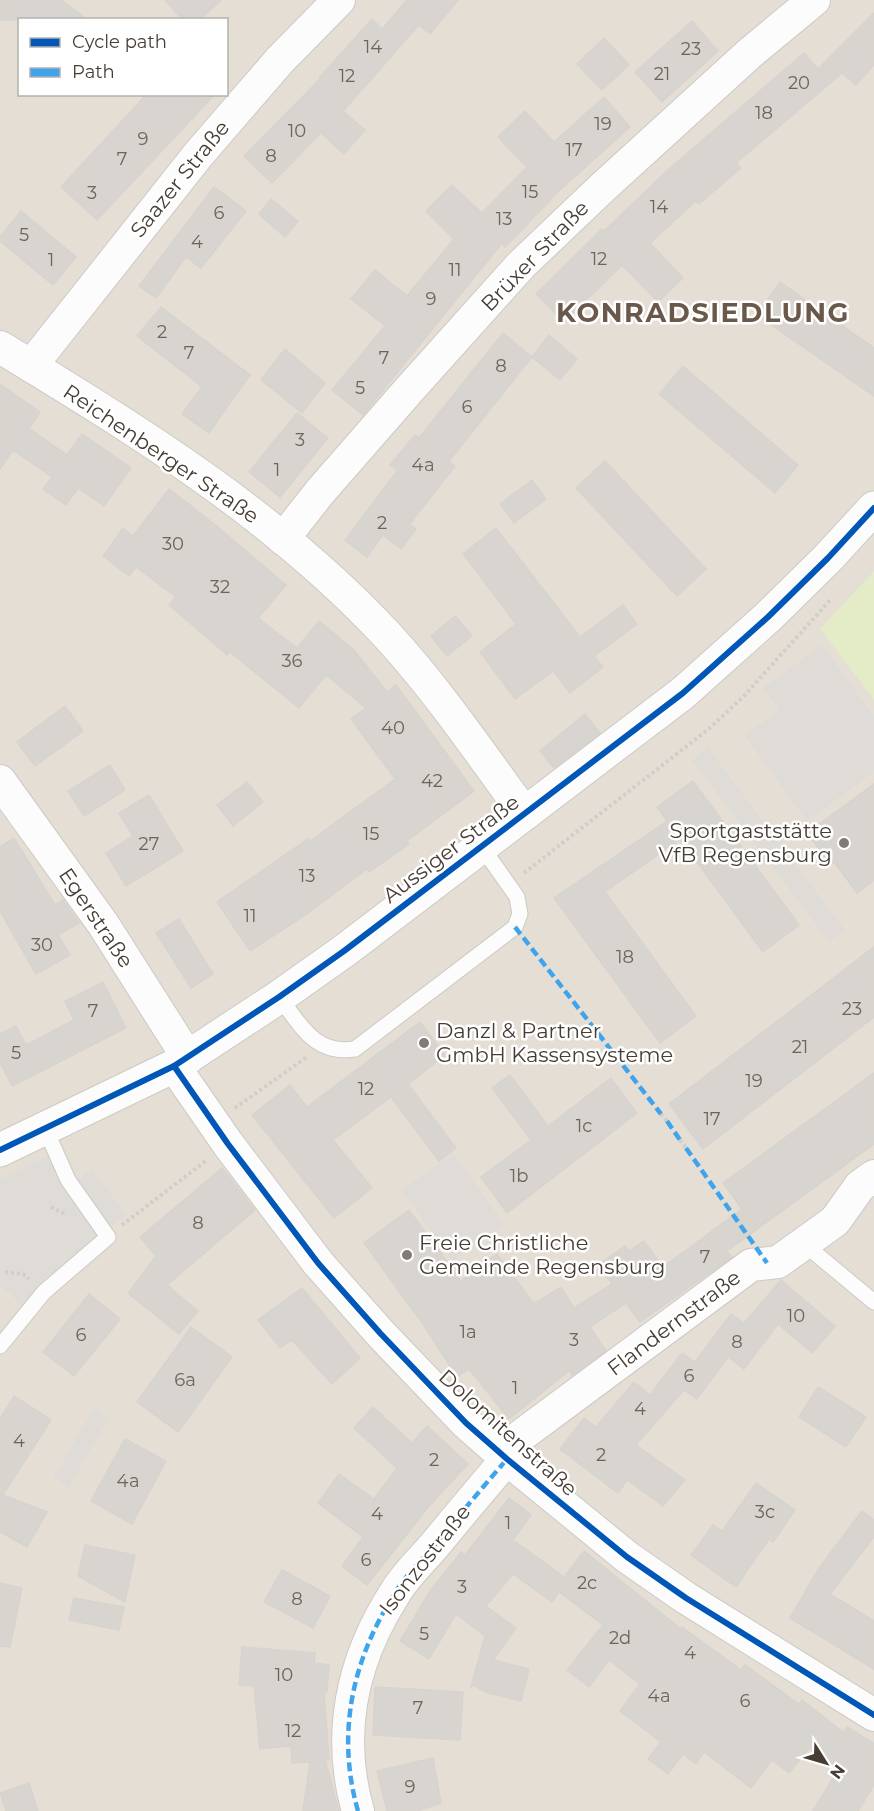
<svg xmlns="http://www.w3.org/2000/svg" width="874" height="1811" viewBox="0 0 874 1811" font-family="Montserrat,sans-serif">
	<style>
		.residential { fill: #e5ded5; fill-rule: evenodd }
		.green { fill: #e3ecc6 }
		.parking { fill: #dfdcd8 }
		.building { fill: #d8d4cf; stroke: #d8d3ce; stroke-width: 1.5 }
		.lines { fill: none; stroke-linecap: round; stroke-linejoin: round }
		.service-casing { stroke: #cdc9c4; stroke-width: 17 }
		.minor-casing { stroke: #cdc9c4; stroke-width: 34 }
		.tertiary-casing { stroke: #cdc9c4; stroke-width: 35 }
		.path { stroke: #d1cdca; stroke-width: 4; stroke-dasharray: 3 3; stroke-linecap: butt }
		.service { stroke: #fdfcfc; stroke-width: 15 }
		.minor { stroke: #fdfcfc; stroke-width: 32 }
		.tertiary { stroke: #fdfcfc; stroke-width: 33 }
		.quiet { stroke: #3fa4eb; stroke-width: 4.5; stroke-dasharray: 9 4.5; stroke-linecap: butt }
		.cycleway-casing { stroke: #fff; stroke-width: 10 }
		.cycleway { stroke: #0057b8; stroke-width: 6 }
		.poi-dot { fill: #827b73; stroke: #fff; stroke-width: 2 }
		.labels { text-anchor: middle; stroke-width: 5; stroke-linejoin: round; paint-order: stroke }
		.number-label { font-size: 18px; fill: #6d645c }
		.street-label { font-size: 21px; fill: #473d34; stroke: #fff }
		.poi-label { font-size: 21px; fill: #473d34; stroke: #fff; text-anchor: start }
		.district-label { font-size: 27px; font-weight: bold; letter-spacing: 1.5px; fill: #6a594b; stroke: #fff }
	</style>
	<rect width="100%" height="100%" fill="#f0ede8"/>
	<path class="residential" d="M0 0H874V1811H0ZM20 20H226V94H20Z"/>
	<polygon class="green" points="874,571 874,700 820,629"/>
	<g class="parking">
		<polygon points="822,645 874,716 874,772 807,821 744,735 779,710 763,688"/>
		<polygon points="708,748 845,930 829,942 692,760"/>
		<polygon points="453,1153 504,1224 453,1261 402,1190"/>
		<polygon points="48,1156 98,1234 34,1292 21,1306 11,1294 0,1286 0,1180"/>
		<polygon points="92,1169 126,1215 111,1226 77,1181"/>
		<polygon points="94,1408 109,1417 69,1487 53,1478"/>
	</g>
	<g class="building">
		<polygon points="0,0 61,0 88,20 0,20"/>
		<polygon points="165,0 221,0 200,20 183,20"/>
		<polygon points="407,0 458,0 430,34 419,25 343,111 365,130 344,154 321,133 272,183 244,156 320,79 319,78 372,19 382,29"/>
		<polygon points="874,13 874,65 856,85 842,73 736,163 741,168 699,204 696,201 650,243 683,278 658,302 622,265 564,322 536,294 602,229 604,231 669,169 804,53 818,69"/>
		<polygon points="692,21 718,51 662,102 635,72"/>
		<polygon points="604,38 629,65 602,90 577,64"/>
		<polygon points="147,94 215,94 97,220 61,187"/>
		<polygon points="604,97 630,127 560,190 505,247 502,243 363,415 332,390 385,326 351,299 375,270 407,296 454,239 426,211 452,185 482,213 527,167 498,137 525,111 554,142"/>
		<polygon points="214,187 246,211 201,268 186,257 156,298 139,286"/>
		<polygon points="271,199 298,221 285,237 259,214"/>
		<polygon points="21,211 76,257 53,285 0,241 0,237"/>
		<polygon points="780,282 874,348 874,396 757,315"/>
		<polygon points="161,307 250,375 209,433 182,414 202,387 137,336"/>
		<polygon points="503,333 532,357 449,461 455,466 409,525 416,529 401,549 383,535 367,557 345,540 398,470 390,465 415,435 419,438"/>
		<polygon points="549,335 577,359 560,380 532,357"/>
		<polygon points="285,349 325,383 302,413 261,380"/>
		<polygon points="683,366 798,465 775,493 659,394"/>
		<polygon points="0,384 40,412 29,428 67,455 82,434 131,468 104,506 78,488 66,505 43,489 52,477 13,450 0,469"/>
		<polygon points="297,413 328,438 280,497 249,472"/>
		<polygon points="605,461 706,569 677,596 576,488"/>
		<polygon points="532,480 546,499 514,523 500,504"/>
		<polygon points="169,489 213,523 286,585 258,618 297,648 319,621 354,650 387,692 396,685 474,791 407,841 409,844 369,872 367,869 307,914 250,951 217,902 308,839 310,841 395,779 351,719 366,708 326,675 299,708 230,652 227,655 169,605 176,597 136,567 129,576 103,556 123,528 133,536"/>
		<polygon points="496,528 580,637 623,605 637,624 594,656 603,667 570,693 553,671 515,699 480,652 516,624 463,554"/>
		<polygon points="455,616 472,636 447,656 431,636"/>
		<polygon points="65,706 83,731 35,766 17,742"/>
		<polygon points="585,714 600,733 554,768 540,751"/>
		<polygon points="110,765 125,790 84,816 68,791"/>
		<polygon points="693,781 799,925 763,952 680,839 605,892 696,1016 660,1043 554,898 667,821 657,807"/>
		<polygon points="247,782 263,802 233,826 217,805"/>
		<polygon points="874,784 874,880 857,893 834,862 830,864 807,833"/>
		<polygon points="149,795 183,851 126,886 106,853 133,836 119,813"/>
		<polygon points="14,838 55,905 63,900 79,923 58,935 70,955 36,974 0,911 0,847"/>
		<polygon points="179,919 213,974 191,988 156,933"/>
		<polygon points="874,947 874,1017 703,1149 669,1104"/>
		<polygon points="103,982 126,1028 12,1086 0,1062 0,1034 16,1026 26,1045 74,1020 65,1001"/>
		<polygon points="420,1022 445,1055 408,1084 456,1148 439,1161 391,1097 333,1140 372,1188 334,1218 252,1115 290,1085 307,1107"/>
		<polygon points="874,1073 874,1144 727,1251 732,1257 640,1322 626,1303 590,1327 606,1351 572,1375 570,1370 509,1419 469,1369 457,1377 423,1324 364,1243 409,1210 461,1281 497,1254 534,1304 561,1287 574,1308 612,1284 598,1265 625,1246 629,1251 644,1241 663,1267 742,1209 723,1183"/>
		<polygon points="510,1075 548,1126 611,1078 637,1113 507,1213 481,1177 531,1140 492,1088"/>
		<polygon points="222,1168 255,1210 167,1285 198,1311 179,1334 128,1293 156,1256 140,1237"/>
		<polygon points="781,1280 835,1326 812,1353 778,1324 744,1369 728,1357 697,1399 684,1390 636,1445 685,1480 663,1506 627,1480 618,1493 560,1449 584,1418 596,1427 634,1382 650,1395 682,1353 695,1362 731,1314 744,1323"/>
		<polygon points="302,1288 360,1358 332,1384 292,1340 280,1348 258,1320"/>
		<polygon points="89,1294 120,1319 74,1376 43,1352"/>
		<polygon points="191,1327 232,1357 178,1432 137,1402"/>
		<polygon points="818,1387 866,1417 846,1447 799,1417"/>
		<polygon points="14,1396 51,1420 3,1495 47,1512 27,1547 0,1532 0,1419"/>
		<polygon points="373,1407 412,1443 427,1426 468,1464 429,1506 367,1585 342,1566 363,1537 318,1503 339,1474 374,1499 397,1468 354,1428"/>
		<polygon points="125,1439 166,1461 132,1524 91,1501"/>
		<polygon points="756,1483 795,1510 773,1542 769,1539 736,1587 691,1555 713,1525 722,1531"/>
		<polygon points="509,1498 531,1515 513,1540 564,1577 584,1551 681,1629 682,1627 741,1670 745,1665 799,1704 802,1700 844,1733 847,1727 874,1743 874,1785 858,1811 813,1811 837,1771 809,1748 789,1773 772,1760 751,1788 704,1752 696,1764 683,1754 668,1774 648,1759 661,1742 620,1711 640,1684 609,1660 589,1687 567,1670 603,1625 559,1592 552,1602 513,1574 486,1606 516,1628 493,1660 529,1669 521,1701 485,1692 474,1685 471,1687 485,1636 456,1614 429,1659 400,1641 430,1591 461,1552 465,1555"/>
		<polygon points="862,1511 874,1520 874,1537 830,1594 874,1621 874,1669 790,1618 819,1568"/>
		<polygon points="85,1545 135,1555 125,1602 78,1576"/>
		<polygon points="282,1570 330,1596 313,1628 264,1602"/>
		<polygon points="0,1583 22,1588 10,1647 0,1646"/>
		<polygon points="74,1598 124,1607 119,1630 69,1620"/>
		<polygon points="242,1647 315,1653 314,1663 329,1665 327,1692 324,1692 329,1760 325,1760 339,1811 303,1811 310,1762 292,1763 291,1746 260,1749 254,1686 239,1685"/>
		<polygon points="375,1687 463,1692 460,1740 373,1735"/>
		<polygon points="433,1758 441,1803 417,1811 387,1811 377,1771"/>
		<polygon points="29,1783 38,1811 6,1811 0,1793"/>
	</g>
	<g class="lines">
		<defs>
			<g id="service">
				<path d="M279 997C301 1025 314 1055 355 1049L515 927 520 914 517 897 481 846"/>
				<polyline points="803,1243 874,1302"/>
				<polyline points="0,1346 44,1292 108,1237 68,1180 45,1128"/>
			</g>
			<g id="minor">
				<path d="M0 347C137 430 276 516 386 634 437 689 480 753 525 814"/>
				<polyline points="31,366 198,155 280,60 339,0"/>
				<polyline points="283,539 319,493 408,391 521,265 603,187 750,53 814,0"/>
				<polyline points="0,781 103,924 188,1058"/>
				<polyline points="174,1066 228,1144 318,1263 380,1333 466,1423 507,1459 627,1557 686,1598 874,1715"/>
				<polyline points="499,1452 751,1265 778,1262 835,1221 860,1186 874,1176"/>
				<path d="M358 1811C336 1734 352 1660 395 1593 405 1576 420 1562 433 1547 457 1518 482 1488 507 1459"/>
			</g>
			<polyline id="tertiary" points="0,1150 174,1066 279,997 344,951 683,693 768,617 828,558 874,508"/>
		</defs>
		<use href="#service" class="service-casing"/>
		<use href="#minor" class="minor-casing"/>
		<use href="#tertiary" class="tertiary-casing"/>
		<g class="path">
			<polyline points="524,873 710,728 744,696 831,599"/>
			<polyline points="235,1108 307,1057"/>
			<polyline points="661,1114 667,1121"/>
			<polyline points="680,1140 686,1148"/>
			<polyline points="51,1207 62,1213 67,1211"/>
			<polyline points="122,1225 207,1160"/>
			<polyline points="5,1272 23,1274 29,1279"/>
		</g>
		<use href="#service" class="service"/>
		<use href="#minor" class="minor"/>
		<use href="#tertiary" class="tertiary"/>
		<g class="quiet">
			<polyline points="515,927 661,1114"/>
			<polyline points="667,1121 680,1140"/>
			<polyline points="686,1148 767,1263"/>
			<path d="M358 1811C336 1734 352 1660 395 1593 405 1576 420 1562 433 1547 457 1518 482 1488 507 1459"/>
		</g>
		<defs>
			<g id="cycleway">
				<polyline points="174,1066 228,1144 318,1263 380,1333 466,1423 507,1459 627,1557 686,1598 874,1715"/>
				<polyline points="0,1150 174,1066 279,997 344,951 683,693 768,617 828,558 874,508"/>
			</g>
		</defs>
		<use href="#cycleway" class="cycleway-casing"/>
		<use href="#cycleway" class="cycleway"/>
	</g>
	<g class="poi-dot">
		<circle cx="844" cy="843" r="6"/>
		<circle cx="424" cy="1043" r="6"/>
		<circle cx="407" cy="1255" r="6"/>
	</g>
	<g class="labels">
		<g class="number-label">
			<text x="373" y="53">14</text>
			<text x="691" y="55">23</text>
			<text x="662" y="80">21</text>
			<text x="347" y="82">12</text>
			<text x="799" y="89">20</text>
			<text x="764" y="119">18</text>
			<text x="603" y="130">19</text>
			<text x="297" y="137">10</text>
			<text x="143" y="145">9</text>
			<text x="574" y="156">17</text>
			<text x="271" y="162">8</text>
			<text x="122" y="165">7</text>
			<text x="530" y="198">15</text>
			<text x="92" y="199">3</text>
			<text x="659" y="213">14</text>
			<text x="219" y="219">6</text>
			<text x="504" y="225">13</text>
			<text x="24" y="241">5</text>
			<text x="197" y="248">4</text>
			<text x="599" y="265">12</text>
			<text x="51" y="266">1</text>
			<text x="455" y="276">11</text>
			<text x="431" y="305">9</text>
			<text x="162" y="338">2</text>
			<text x="189" y="359">7</text>
			<text x="384" y="364">7</text>
			<text x="501" y="372">8</text>
			<text x="360" y="394">5</text>
			<text x="467" y="413">6</text>
			<text x="300" y="446">3</text>
			<text x="423" y="471">4a</text>
			<text x="277" y="476">1</text>
			<text x="382" y="529">2</text>
			<text x="173" y="550">30</text>
			<text x="220" y="593">32</text>
			<text x="292" y="667">36</text>
			<text x="393" y="734">40</text>
			<text x="432" y="787">42</text>
			<text x="371" y="840">15</text>
			<text x="149" y="850">27</text>
			<text x="307" y="882">13</text>
			<text x="250" y="922">11</text>
			<text x="42" y="951">30</text>
			<text x="625" y="963">18</text>
			<text x="852" y="1015">23</text>
			<text x="93" y="1017">7</text>
			<text x="800" y="1053">21</text>
			<text x="16" y="1059">5</text>
			<text x="754" y="1087">19</text>
			<text x="366" y="1095">12</text>
			<text x="712" y="1125">17</text>
			<text x="584" y="1132">1c</text>
			<text x="519" y="1182">1b</text>
			<text x="198" y="1229">8</text>
			<text x="705" y="1263">7</text>
			<text x="796" y="1322">10</text>
			<text x="468" y="1338">1a</text>
			<text x="81" y="1341">6</text>
			<text x="574" y="1346">3</text>
			<text x="737" y="1348">8</text>
			<text x="689" y="1382">6</text>
			<text x="185" y="1386">6a</text>
			<text x="515" y="1394">1</text>
			<text x="640" y="1415">4</text>
			<text x="19" y="1447">4</text>
			<text x="601" y="1461">2</text>
			<text x="434" y="1466">2</text>
			<text x="128" y="1487">4a</text>
			<text x="765" y="1518">3c</text>
			<text x="377" y="1520">4</text>
			<text x="508" y="1529">1</text>
			<text x="366" y="1566">6</text>
			<text x="587" y="1589">2c</text>
			<text x="462" y="1593">3</text>
			<text x="297" y="1605">8</text>
			<text x="424" y="1640">5</text>
			<text x="620" y="1644">2d</text>
			<text x="690" y="1659">4</text>
			<text x="284" y="1681">10</text>
			<text x="659" y="1702">4a</text>
			<text x="745" y="1707">6</text>
			<text x="418" y="1714">7</text>
			<text x="293" y="1737">12</text>
			<text x="410" y="1793">9</text>
		</g>
		<g class="street-label">
			<text transform="translate(180 179) rotate(-51)" y="7">Saazer Straße</text>
			<text transform="translate(535 256) rotate(-46)" y="7">Brüxer Straße</text>
			<text transform="translate(161 454) rotate(34)" y="7">Reichenberger Straße</text>
			<text transform="translate(451 849) rotate(-37)" y="7">Aussiger Straße</text>
			<text transform="translate(96 918) rotate(56)" y="7">Egerstraße</text>
			<text transform="translate(674 1323) rotate(-37)" y="7">Flandernstraße</text>
			<text transform="translate(508 1433) rotate(42)" y="7">Dolomitenstraße</text>
			<text transform="translate(425 1560) rotate(-52)" y="7">Isonzostraße</text>
		</g>
		<g class="poi-label">
			<text x="832" y="838" text-anchor="end">Sportgaststätte<tspan x="832" dy="24">VfB Regensburg</tspan></text>
			<text x="436" y="1038">Danzl &amp; Partner<tspan x="436" dy="24">GmbH Kassensysteme</tspan></text>
			<text x="419" y="1250">Freie Christliche<tspan x="419" dy="24">Gemeinde Regensburg</tspan></text>
		</g>
		<g class="district-label">
			<text x="703" y="322">KONRADSIEDLUNG</text>
		</g>
	</g>
	<rect x="18" y="18" width="210" height="78" fill="#ffffff" stroke="#b5b1ae" stroke-width="1.5"/>
	<rect x="30" y="38" width="30" height="9" fill="#0057b8" stroke="#b5b1ae" stroke-width="1.5"/>
	<text x="72" y="48" font-size="18" fill="#473d34">Cycle path</text>
	<rect x="30" y="68" width="30" height="9" fill="#3fa4eb" stroke="#b5b1ae" stroke-width="1.5"/>
	<text x="72" y="78" font-size="18" fill="#473d34">Path</text>
	<g transform="translate(826 1763) rotate(127)" stroke="#ffffff" stroke-width="4.5" paint-order="stroke">
	<path d="M0-4.5L10 22L0 15L-10 22Z" fill="#473d34"/>
	<text y="-9" font-size="16" font-weight="bold" text-anchor="middle" fill="#473d34">N</text>
	</g>
</svg>
